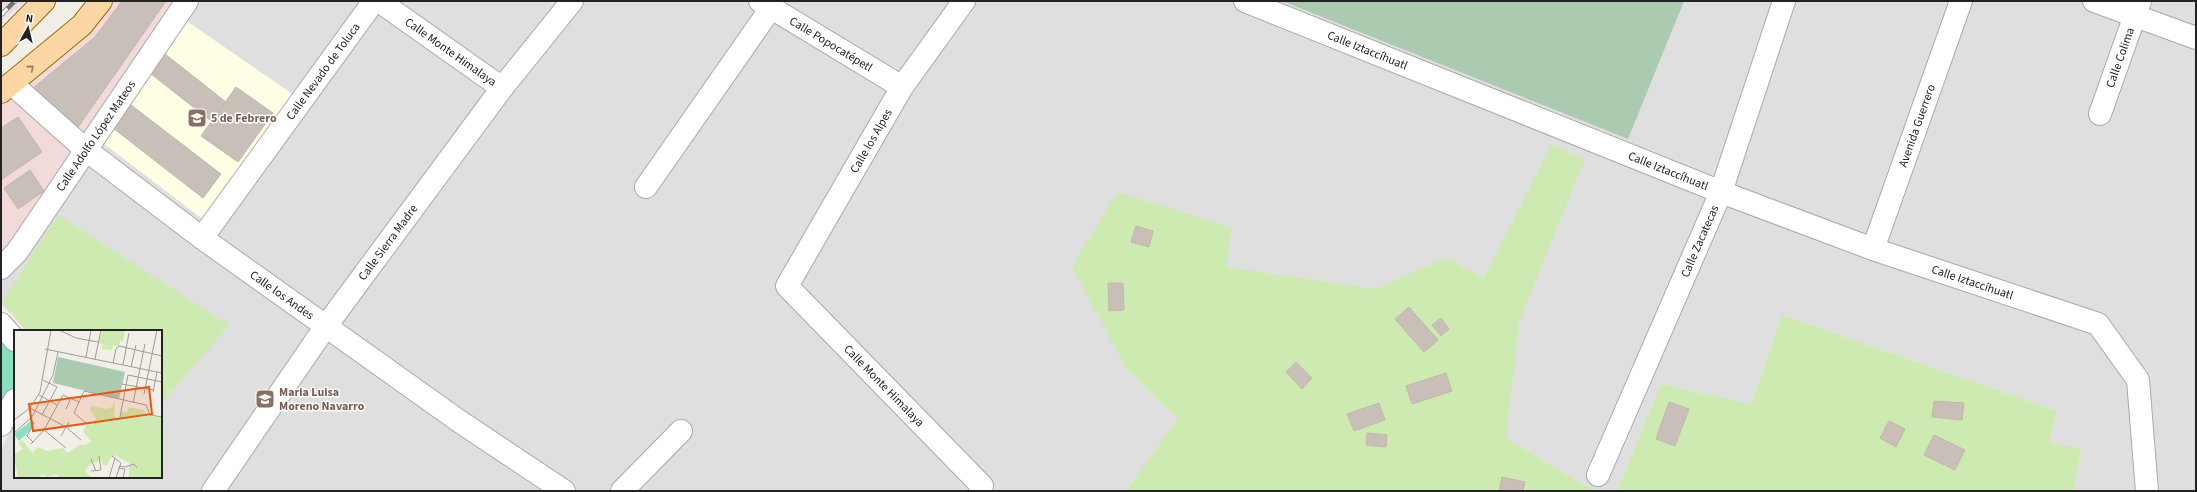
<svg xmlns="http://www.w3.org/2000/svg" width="2197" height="492" viewBox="0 0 2197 492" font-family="'Source Sans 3',sans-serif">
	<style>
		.residential { fill: #e0dfdf }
		.commercial { fill: #f2dad9 }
		.industrial { fill: #ebdbe8 }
		.education { fill: #ffffe5 }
		.grass { fill: #cdebb0 }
		.cemetery { fill: #aacbaf }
		.pitch { fill: #88e0be }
		.building { fill: #c7bfb8; stroke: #c4b6ab }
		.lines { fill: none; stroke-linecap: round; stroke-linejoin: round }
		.minor-casing { stroke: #a9a9a9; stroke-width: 24 }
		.major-casing { stroke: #a06b00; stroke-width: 24 }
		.minor { stroke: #fff; stroke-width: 22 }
		.major { stroke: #fcd6a4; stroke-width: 22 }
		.rail-casing { stroke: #707070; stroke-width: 4.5 }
		.rail { stroke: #fff; stroke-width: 3; stroke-dasharray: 9; stroke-linecap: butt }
		.oneway { stroke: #8f7c63 }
		.labels { text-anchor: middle; stroke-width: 3; stroke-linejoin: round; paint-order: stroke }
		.street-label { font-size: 12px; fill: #222; stroke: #fff }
		.education-label { font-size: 12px; font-weight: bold; fill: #785e54; stroke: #fff; text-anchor: start }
		.inset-road { fill: none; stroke: #9f9d99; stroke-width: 1 }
		.view { fill: #e8590c; fill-opacity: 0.15; stroke: #e8590c; stroke-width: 2 }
		.inset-edge { fill: none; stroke: #222; stroke-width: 2 }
	</style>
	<rect width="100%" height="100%" fill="#f2efe9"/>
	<polygon class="residential" points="198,1 2196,1 2196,491 2074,491 2081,450 2048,443 2057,411 1782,315 1751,404 1661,384 1617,491 1601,491 1581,483 1506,438 1126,368 1179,419 1126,491 1,491 1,449 15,423 15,477 161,477 161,331 26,331 1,303 1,282"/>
	<polygon class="commercial" points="110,1 177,1 1,260 1,101"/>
	<polygon class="industrial" points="1,1 26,1 1,22"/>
	<polygon class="education" points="185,20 294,95 205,221 99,140"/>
	<g class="grass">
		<polygon points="1552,144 1585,159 1519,321 1506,438 1581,483 1601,491 1126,491 1178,419 1126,368 1072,266 1118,192 1232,228 1226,267 1375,289 1446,258 1484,278"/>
		<polygon points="58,215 229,325 161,404 161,331 27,331 2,302"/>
		<polygon points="1782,315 2057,411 2049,443 2081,449 2074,491 1617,491 1661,384 1751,404"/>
	</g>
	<polygon class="cemetery" points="1282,1 1684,1 1628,139"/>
	<polygon class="pitch" points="1,337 15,353 15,388 1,413"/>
	<g class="building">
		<polygon points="122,1 166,1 76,130 32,89 95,37"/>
		<polygon points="165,54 226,102 211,121 150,73"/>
		<polygon points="236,87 273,113 238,162 201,136"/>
		<polygon points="131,105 221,174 203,198 113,128"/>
		<polygon points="18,117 42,152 1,180 1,128"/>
		<polygon points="30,170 44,191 18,209 4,188"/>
		<polygon points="1136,226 1153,231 1149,247 1131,242"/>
		<polygon points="1108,283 1123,283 1124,310 1109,311"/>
		<polygon points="1409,307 1438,340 1424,352 1395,319"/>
		<polygon points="1441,318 1449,329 1441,336 1432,325"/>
		<polygon points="1296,362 1312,378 1302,389 1286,372"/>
		<polygon points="1446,373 1452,391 1412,404 1406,386"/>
		<polygon points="1934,401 1964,403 1962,420 1932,417"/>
		<polygon points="1669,402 1689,409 1675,446 1656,439"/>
		<polygon points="1379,403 1385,420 1354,431 1347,414"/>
		<polygon points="1889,421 1905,429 1896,447 1880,438"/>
		<polygon points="1367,433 1387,435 1386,447 1366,445"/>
		<polygon points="1934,435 1965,450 1955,470 1924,455"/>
		<polygon points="1502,477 1525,482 1523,491 1499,491"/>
	</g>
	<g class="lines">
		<defs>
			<g id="minor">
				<path id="s1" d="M379 1 502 88"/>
				<path id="s2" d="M760 1 902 87"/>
				<path id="s3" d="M964 1 902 87 787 286 982 486"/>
				<path id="s4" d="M1245 1 1721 192 1873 249 2098 324 2138 380 2147 491"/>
				<polyline points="2094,1 2196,38"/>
				<path id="s5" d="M12 84 86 150 202 238 459 421 564 491"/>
				<path id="s6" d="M2100 114 2140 1"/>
				<polyline points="646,187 771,8"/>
				<path id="s7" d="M202 238 374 1"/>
				<path id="s8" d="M1873 249 1961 1"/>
				<path id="s9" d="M1 268 17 252 187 1"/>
				<polyline points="1,324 15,340"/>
				<polyline points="1,425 15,400"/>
				<path id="s10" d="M1598 475 1721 192 1784 1"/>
				<path id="s11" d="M213 491 326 326 502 88 572 1"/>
				<polyline points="622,491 681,431"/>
			</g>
			<g id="major">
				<polyline points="1,45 44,1"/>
				<polyline points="1,92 82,25 101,1"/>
			</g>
		</defs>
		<use href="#minor" class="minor-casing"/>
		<use href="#major" class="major-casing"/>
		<use href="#minor" class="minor"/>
		<use href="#major" class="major"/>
		<defs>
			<polyline id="rail" points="1,15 15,1"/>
		</defs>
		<use href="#rail" class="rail-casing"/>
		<use href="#rail" class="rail"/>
	</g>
	<defs><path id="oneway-chevron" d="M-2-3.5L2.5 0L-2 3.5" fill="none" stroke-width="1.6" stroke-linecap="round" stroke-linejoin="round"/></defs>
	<use class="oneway" href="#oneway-chevron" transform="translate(31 68) rotate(-40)"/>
	<defs>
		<symbol id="school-square" viewBox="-11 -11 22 22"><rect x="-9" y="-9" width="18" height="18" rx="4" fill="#8d6e63" stroke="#fff"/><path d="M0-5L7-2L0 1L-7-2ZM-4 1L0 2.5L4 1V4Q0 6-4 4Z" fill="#fff"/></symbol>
	</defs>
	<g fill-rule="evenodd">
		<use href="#school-square" x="186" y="107" width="22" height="22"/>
		<use href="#school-square" x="254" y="388" width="22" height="22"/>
	</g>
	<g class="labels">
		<g class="street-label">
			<text dy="4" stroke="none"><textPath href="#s2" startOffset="83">Calle Popocatépetl</textPath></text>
			<text dy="4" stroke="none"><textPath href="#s4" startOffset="132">Calle Iztaccíhuatl</textPath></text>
			<text dy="4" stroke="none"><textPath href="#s1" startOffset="88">Calle Monte Himalaya</textPath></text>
			<text dy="4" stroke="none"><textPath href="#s6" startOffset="60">Calle Colima</textPath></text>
			<text dy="4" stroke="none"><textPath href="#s7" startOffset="206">Calle Nevado de Toluca</textPath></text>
			<text dy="4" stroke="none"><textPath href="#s8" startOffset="131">Avenida Guerrero</textPath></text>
			<text dy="4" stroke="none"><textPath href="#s9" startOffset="163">Calle Adolfo López Mateos</textPath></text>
			<text transform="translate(871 141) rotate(-60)" y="4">Calle los Alpes</text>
			<text dy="4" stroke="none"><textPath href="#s4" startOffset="456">Calle Iztaccíhuatl</textPath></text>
			<text dy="4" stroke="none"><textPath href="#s10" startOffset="255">Calle Zacatecas</textPath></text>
			<text dy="4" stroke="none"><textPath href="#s11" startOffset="304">Calle Sierra Madre</textPath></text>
			<text dy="4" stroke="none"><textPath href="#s4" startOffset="780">Calle Iztaccíhuatl</textPath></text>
			<text dy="4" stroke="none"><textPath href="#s5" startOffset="343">Calle los Andes</textPath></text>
			<text dy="4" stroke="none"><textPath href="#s3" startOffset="475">Calle Monte Himalaya</textPath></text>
		</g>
		<g class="education-label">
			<text x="211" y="122">5 de Febrero</text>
			<text x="279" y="396">Maria Luisa<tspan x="279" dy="14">Moreno Navarro</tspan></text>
		</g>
	</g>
	<g transform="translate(14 330)">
		<rect width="148" height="148" fill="#f2efe9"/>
		<path d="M88 0H111L109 11H106L105 16H99L98 20 88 19 89 14 85 13ZM101 70 100 86 105 88 108 82H113L115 77 130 80 132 85 148 88V148H115V133L101 125 96 128 94 135H89L88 130 76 134 71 141 78 148H46L43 144 33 147 30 144 25 147 4 148 0 125 9 119 4 113 8 110 18 123 24 117 33 121 49 118 54 123 65 115H71L77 112 69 101 74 93 78 95 82 88 76 80 77 76 92 79 98 77Z" fill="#cdebb0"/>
		<path d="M44 27 111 42 105 69 39 53Z" fill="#aacbaf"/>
		<path d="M17 91 19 94 17 99 5 111 0 104Z" fill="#88e0be"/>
		<path class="inset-road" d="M45 0 62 8 84 12M58 0H73M31 19 148 43M72 27 77 0M81 29 87 0M99 33 102 19 105 16 148 26M109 35 115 3M117 37 122 15M108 54 140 60M139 62 143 42M130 64 143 0M25 65 43 75M119 73 131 14M16 78 52 97 67 110M52 79 57 68M28 85 43 57 29 50M106 87 114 45 148 52M0 90 16 78 26 62 37 0M16 90 20 93 13 106 19 112M72 93 60 83 70 61 132 75 136 85 148 87M30 100 52 118M0 103 18 87 39 45 44 22M47 106 55 92M17 114 30 100 49 65 65 72M98 126 107 133 102 148M77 129 82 141M105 136 111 137 120 134 123 138M104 138 111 139 109 148M77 141 87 140 85 126M95 148 101 128"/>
		<path class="view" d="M135 57 138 84 19 101 15 74Z"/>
		<rect width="148" height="148" class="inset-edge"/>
	</g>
	<rect width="2197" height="492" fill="none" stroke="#222222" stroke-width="4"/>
	<g transform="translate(28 28) rotate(8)" stroke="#ffffff" stroke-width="3" paint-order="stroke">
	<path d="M0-3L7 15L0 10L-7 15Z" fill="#222222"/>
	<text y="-6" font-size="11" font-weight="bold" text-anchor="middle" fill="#222222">N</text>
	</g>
</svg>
